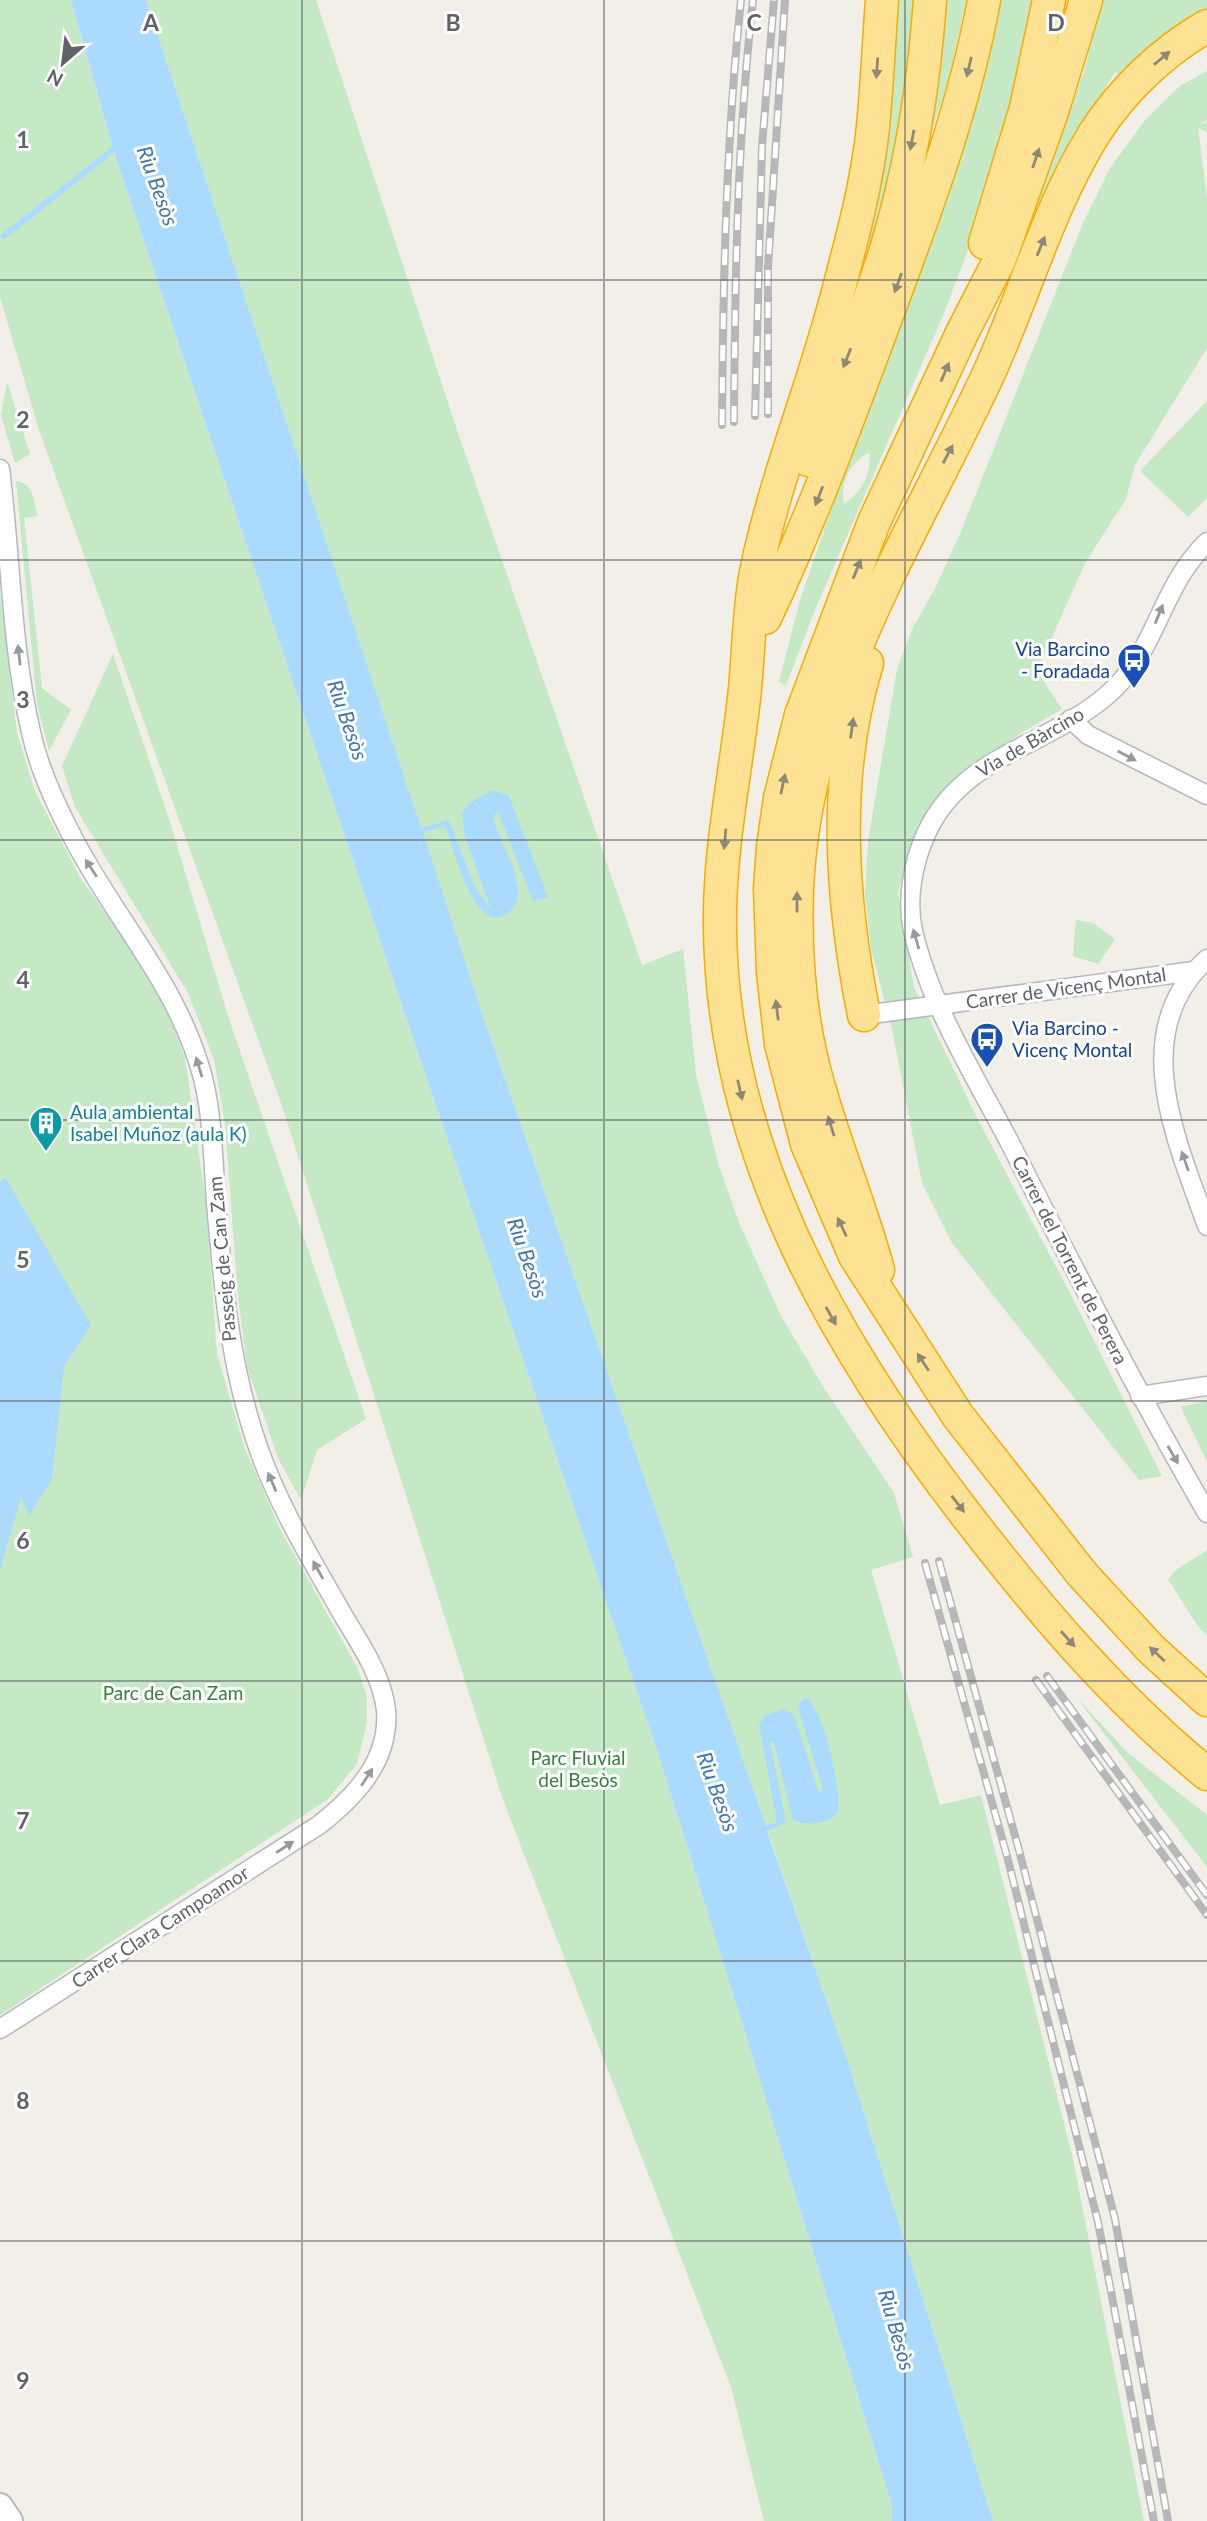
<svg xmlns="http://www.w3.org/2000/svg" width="1207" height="2521" viewBox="0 0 1207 2521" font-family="Lato,sans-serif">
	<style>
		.green { fill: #c5e8c5; fill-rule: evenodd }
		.water { fill: #aadaff }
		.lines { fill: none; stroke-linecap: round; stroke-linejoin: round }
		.stream { stroke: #aadaff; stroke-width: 6 }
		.street-casing { stroke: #b5b8bc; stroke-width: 21 }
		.secondary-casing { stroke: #b6babf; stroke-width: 28 }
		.highway-casing { stroke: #f9ab00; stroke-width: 35 }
		.street { stroke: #fff; stroke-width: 18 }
		.secondary { stroke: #fff; stroke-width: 24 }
		.highway { stroke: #fde293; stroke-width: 32 }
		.rail-casing { stroke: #b6b7b8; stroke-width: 8 }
		.rail { stroke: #fff; stroke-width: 5; stroke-dasharray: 16; stroke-linecap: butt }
		.oneway { fill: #8e8975 }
		.oneway2 { fill: #979a9d }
		.grid { fill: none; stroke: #5f6368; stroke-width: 2; stroke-opacity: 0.55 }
		.labels { text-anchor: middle; stroke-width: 6; stroke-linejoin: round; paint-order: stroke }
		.transit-label { font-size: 19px; fill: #164399; stroke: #fff; text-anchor: end }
		.street-label { font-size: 19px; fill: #5f6368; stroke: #fff }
		.culture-label { font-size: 19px; fill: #0d838f; stroke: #fff; text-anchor: start }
		.park-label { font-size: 19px; fill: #348238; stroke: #fff }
		.water-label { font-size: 21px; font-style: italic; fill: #4174aa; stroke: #fff }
		.grid-label { font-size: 23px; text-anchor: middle; font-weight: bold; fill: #5f6368; stroke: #fff; stroke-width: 6; stroke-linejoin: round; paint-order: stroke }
	</style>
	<rect width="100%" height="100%" fill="#f1efe8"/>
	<g class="green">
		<polygon points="0,0 71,0 116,158 419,1056 658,1753 892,2505 892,2521 764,2521 731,2387 503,1800 283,1109 38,427 0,297"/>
		<polygon points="146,0 316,0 457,430 642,965 683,949 696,1075 719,1166 740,1225 781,1316 824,1388 894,1493 913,1557 871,1570 940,1805 981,1795 1073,2159 1144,2521 993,2521 845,2053 483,1016"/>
		<path d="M888 0H915C905 106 886 211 849 311Z"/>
		<polygon points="942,0 966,0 949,78 924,156"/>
		<path d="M1000 0H1035L1017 88 972 240 942 318 817 605 786 685 779 682 800 600 842 479 951 184 973 113ZM869 453C872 474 862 492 844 504 840 483 850 462 869 453Z"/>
		<polygon points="1102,0 1207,0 1207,10 1122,76 1115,72 1077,134 1035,221 1032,220 1084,71"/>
		<polygon points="1207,71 1207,120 1198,125 1207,122 1207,133 1198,127 1207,199 1207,348 1135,465 1126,499 1085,563 1037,671 1062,709 1021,733 970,769 937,803 915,835 898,893 914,987 978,1120 1069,1291 1162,1476 1139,1480 952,1243 922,1183 892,1029 871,949 865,894 868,841 897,669 913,627 935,589 962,529 1083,223 1110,168 1146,119 1180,86"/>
		<polygon points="7,382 30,454 15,463 1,415"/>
		<polygon points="1207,401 1207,498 1188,517 1140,471"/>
		<path d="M16 481C34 484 34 500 37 516L24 518 42 688 71 710 49 751 37 704Z"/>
		<polygon points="0,592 17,733 35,791 81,879 127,943 168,1012 185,1058 206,1202 217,1354 244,1446 280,1529 357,1667 367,1697 367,1723 357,1764 327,1800 0,2015"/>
		<polygon points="113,654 170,822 229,1019 366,1419 317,1450 301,1500 278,1458 247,1367 238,1296 225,1125 214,1059 188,993 75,807 62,766"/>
		<polygon points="1076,920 1093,923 1115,939 1098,964 1073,956"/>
		<polygon points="1207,1401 1207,1462 1181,1407"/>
		<path d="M1207 1550V1635C1194 1625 1180 1595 1168 1580 1177 1565 1193 1561 1207 1550Z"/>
		<polygon points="1076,1697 1128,1753 1207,1815 1207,1867"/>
	</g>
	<g class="water">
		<path d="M71 0H146L421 828 449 820 475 888 491 909 465 837 462 813 470 803 492 790 509 796 548 897 533 901 498 812 493 816C498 841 517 865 518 891 519 899 516 905 511 910 476 945 454 847 445 826L423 833 483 1016 766 1826 777 1822 759 1724 765 1716 783 1709 794 1715 819 1793 823 1789 798 1708 803 1699 808 1698C827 1721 838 1781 839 1811 828 1825 807 1826 793 1820L774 1742H770L786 1822 767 1831 845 2053 993 2521H892V2505L658 1753 419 1056 116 158Z"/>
		<polygon points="5,1177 91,1325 64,1367 52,1479 29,1516 21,1497 0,1570 0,1183"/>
	</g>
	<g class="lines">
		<polyline class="stream" points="4,236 118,146"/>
		<defs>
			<g id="street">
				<path d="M0 469C11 556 11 646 31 732 38 766 55 803 71 834 114 919 178 983 203 1078 213 1119 213 1160 216 1202 223 1286 230 1367 258 1447 278 1505 310 1557 340 1610 358 1641 382 1674 386 1710 390 1760 356 1796 319 1825L0 2029"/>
				<path d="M1207 542C1158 590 1157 654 1105 697 1046 746 960 757 926 834 913 863 906 899 913 931 931 1007 975 1076 1011 1145 1074 1269 1137 1392 1207 1513"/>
				<polyline points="1071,719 1088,735 1207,795"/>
				<path d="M1207 959C1126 1032 1177 1141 1207 1226"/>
				<polyline points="864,1015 1194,971"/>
				<polyline points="1140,1396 1207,1386"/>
			</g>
			<polyline id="secondary" points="0,2506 10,2521"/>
			<g id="highway">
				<path d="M882 0C879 42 877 85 873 127 867 185 851 243 836 299 812 390 775 479 756 572 748 614 749 656 744 698 736 770 721 840 720 912 717 1142 831 1340 967 1516 1039 1609 1115 1699 1207 1774"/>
				<polyline points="1086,0 1052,112 999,261 962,333 874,522 801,715 780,798 773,847 770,888 773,972 781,1044 807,1144 855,1256 958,1416 1082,1574 1151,1649 1207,1700"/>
				<polyline points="985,243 1026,108 1049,0"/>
				<path d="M808 460C834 392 862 325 884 256 910 173 924 86 930 0"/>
				<path d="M765 618C810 522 847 423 884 323 923 218 964 111 984 0"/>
				<path d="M864 1015C841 899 832 777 867 663"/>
				<path d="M878 1270C859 1199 829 1132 812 1061 799 1006 795 946 797 890 805 698 911 541 989 373 1025 294 1048 208 1094 134 1122 90 1162 52 1207 26"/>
			</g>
		</defs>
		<use href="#street" class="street-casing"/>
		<use href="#secondary" class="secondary-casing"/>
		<use href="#highway" class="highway-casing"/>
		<use href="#street" class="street"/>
		<use href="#secondary" class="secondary"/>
		<use href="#highway" class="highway"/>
		<defs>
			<g id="rail">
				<polyline points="768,414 768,267 785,0"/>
				<polyline points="755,416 762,146 774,0"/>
				<path d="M734 422C735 281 737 141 753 0"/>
				<path d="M722 425C723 283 726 141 741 0"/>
				<polyline points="939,1561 1020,1854 1115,2219 1168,2521"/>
				<polyline points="925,1563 1007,1856 1098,2222 1154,2521"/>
				<polyline points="1047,1676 1207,1895"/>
				<polyline points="1036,1680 1207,1915"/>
			</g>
		</defs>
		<use href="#rail" class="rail-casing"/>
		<use href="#rail" class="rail"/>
	</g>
	<defs><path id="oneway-solid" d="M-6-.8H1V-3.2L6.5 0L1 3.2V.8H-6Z" transform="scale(1.75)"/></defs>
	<g class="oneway">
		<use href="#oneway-solid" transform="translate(1162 58) rotate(-40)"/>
		<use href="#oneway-solid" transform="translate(969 67) rotate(103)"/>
		<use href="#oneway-solid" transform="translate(877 68) rotate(94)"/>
		<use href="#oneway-solid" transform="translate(912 140) rotate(101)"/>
		<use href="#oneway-solid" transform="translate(1036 158) rotate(-71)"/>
		<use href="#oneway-solid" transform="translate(1041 246) rotate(-68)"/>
		<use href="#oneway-solid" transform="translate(898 283) rotate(110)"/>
		<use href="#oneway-solid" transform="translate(847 358) rotate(111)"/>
		<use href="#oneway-solid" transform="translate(945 372) rotate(-67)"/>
		<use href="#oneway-solid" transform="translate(948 454) rotate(-62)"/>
		<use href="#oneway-solid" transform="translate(819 496) rotate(111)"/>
		<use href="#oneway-solid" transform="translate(857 569) rotate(-68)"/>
		<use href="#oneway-solid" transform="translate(852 728) rotate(-82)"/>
		<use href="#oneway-solid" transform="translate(783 784) rotate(-78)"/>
		<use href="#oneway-solid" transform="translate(725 839) rotate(95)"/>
		<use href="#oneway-solid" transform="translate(797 902) rotate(-90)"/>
		<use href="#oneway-solid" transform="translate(777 1010) rotate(-97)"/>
		<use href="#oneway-solid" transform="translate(740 1090) rotate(77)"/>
		<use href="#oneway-solid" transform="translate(831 1126) rotate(-107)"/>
		<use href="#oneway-solid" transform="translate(842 1227) rotate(-115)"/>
		<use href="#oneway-solid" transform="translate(831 1316) rotate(61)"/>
		<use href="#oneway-solid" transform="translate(923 1362) rotate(-123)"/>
		<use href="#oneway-solid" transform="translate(958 1504) rotate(52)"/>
		<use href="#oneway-solid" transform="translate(1068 1639) rotate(48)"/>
		<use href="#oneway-solid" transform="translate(1157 1654) rotate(-137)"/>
	</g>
	<g class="oneway2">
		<use href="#oneway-solid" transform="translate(1159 614) rotate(-68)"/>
		<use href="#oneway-solid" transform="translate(19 655) rotate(-97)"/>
		<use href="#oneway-solid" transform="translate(1127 756) rotate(28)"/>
		<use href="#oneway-solid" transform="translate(91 868) rotate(-123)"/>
		<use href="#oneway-solid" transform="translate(916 939) rotate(-106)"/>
		<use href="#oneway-solid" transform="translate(199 1067) rotate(-107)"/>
		<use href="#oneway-solid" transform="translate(1185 1161) rotate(-109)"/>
		<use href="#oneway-solid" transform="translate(1173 1455) rotate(60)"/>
		<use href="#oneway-solid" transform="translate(272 1482) rotate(-113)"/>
		<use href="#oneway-solid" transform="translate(318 1570) rotate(-119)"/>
		<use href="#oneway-solid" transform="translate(367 1777) rotate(-57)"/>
		<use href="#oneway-solid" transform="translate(285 1847) rotate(-33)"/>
	</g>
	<path class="grid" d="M302 0V2521M604 0V2521M905 0V2521M0 280H1207M0 560H1207M0 840H1207M0 1120H1207M0 1401H1207M0 1681H1207M0 1961H1207M0 2241H1207"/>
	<defs>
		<symbol id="bus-pin" viewBox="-11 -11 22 30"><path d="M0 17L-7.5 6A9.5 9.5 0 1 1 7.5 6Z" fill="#1a4fb4" stroke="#fff"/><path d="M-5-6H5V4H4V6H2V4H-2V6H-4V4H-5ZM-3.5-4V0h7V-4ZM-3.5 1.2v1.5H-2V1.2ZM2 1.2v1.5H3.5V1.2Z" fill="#fff"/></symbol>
		<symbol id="building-pin" viewBox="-11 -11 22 30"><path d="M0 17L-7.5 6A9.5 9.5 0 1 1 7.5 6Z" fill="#0f9aa8" stroke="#fff"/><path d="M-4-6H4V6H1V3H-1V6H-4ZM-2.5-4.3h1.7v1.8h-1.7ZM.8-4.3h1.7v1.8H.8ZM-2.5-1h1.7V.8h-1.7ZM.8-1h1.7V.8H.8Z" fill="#fff"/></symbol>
	</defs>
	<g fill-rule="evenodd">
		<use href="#bus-pin" x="1115" y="641" width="38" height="52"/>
		<use href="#bus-pin" x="968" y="1020" width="38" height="52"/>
		<use href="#building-pin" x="27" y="1104" width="38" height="52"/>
	</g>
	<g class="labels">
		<g class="transit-label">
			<text x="1110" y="656">Via Barcino<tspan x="1110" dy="22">- Foradada</tspan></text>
			<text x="1012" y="1035" text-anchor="start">Via Barcino -<tspan x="1012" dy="22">Vicenç Montal</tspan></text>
		</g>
		<g class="street-label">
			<text transform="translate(1030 742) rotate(-30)" y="7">Via de Bàrcino</text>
			<text transform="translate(1066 988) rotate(-8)" y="7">Carrer de Vicenç Montal</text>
			<text transform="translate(222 1259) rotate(-95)" y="7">Passeig de Can Zam</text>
			<text transform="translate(1070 1260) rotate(63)" y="7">Carrer del Torrent de Perera</text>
			<text transform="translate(160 1927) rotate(-33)" y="7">Carrer Clara Campoamor</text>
		</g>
		<g class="culture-label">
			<text x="70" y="1119">Aula ambiental<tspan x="70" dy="22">Isabel Muñoz (aula K)</tspan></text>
		</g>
		<g class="park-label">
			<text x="173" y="1700">Parc de Can Zam</text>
			<text x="578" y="1765">Parc Fluvial<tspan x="578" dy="22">del Besòs</tspan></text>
		</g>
		<g class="water-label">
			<text transform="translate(157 186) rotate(70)" y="7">Riu Besòs</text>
			<text transform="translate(347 720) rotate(71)" y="7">Riu Besòs</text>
			<text transform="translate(527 1258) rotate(71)" y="7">Riu Besòs</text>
			<text transform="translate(717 1792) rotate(70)" y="7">Riu Besòs</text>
			<text transform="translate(896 2330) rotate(74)" y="7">Riu Besòs</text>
		</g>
	</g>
	<g class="grid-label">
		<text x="151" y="31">A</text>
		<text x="453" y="31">B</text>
		<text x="754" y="31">C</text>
		<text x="1056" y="31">D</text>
		<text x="23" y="148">1</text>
		<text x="23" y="428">2</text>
		<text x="23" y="708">3</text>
		<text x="23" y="988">4</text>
		<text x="23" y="1268">5</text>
		<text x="23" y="1549">6</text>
		<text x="23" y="1829">7</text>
		<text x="23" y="2109">8</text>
		<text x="23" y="2389">9</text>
	</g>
	<g transform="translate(63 63) rotate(208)" stroke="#ffffff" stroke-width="5" paint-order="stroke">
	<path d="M0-5L12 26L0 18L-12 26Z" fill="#5f6368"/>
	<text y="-10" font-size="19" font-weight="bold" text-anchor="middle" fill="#5f6368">N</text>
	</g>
</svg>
